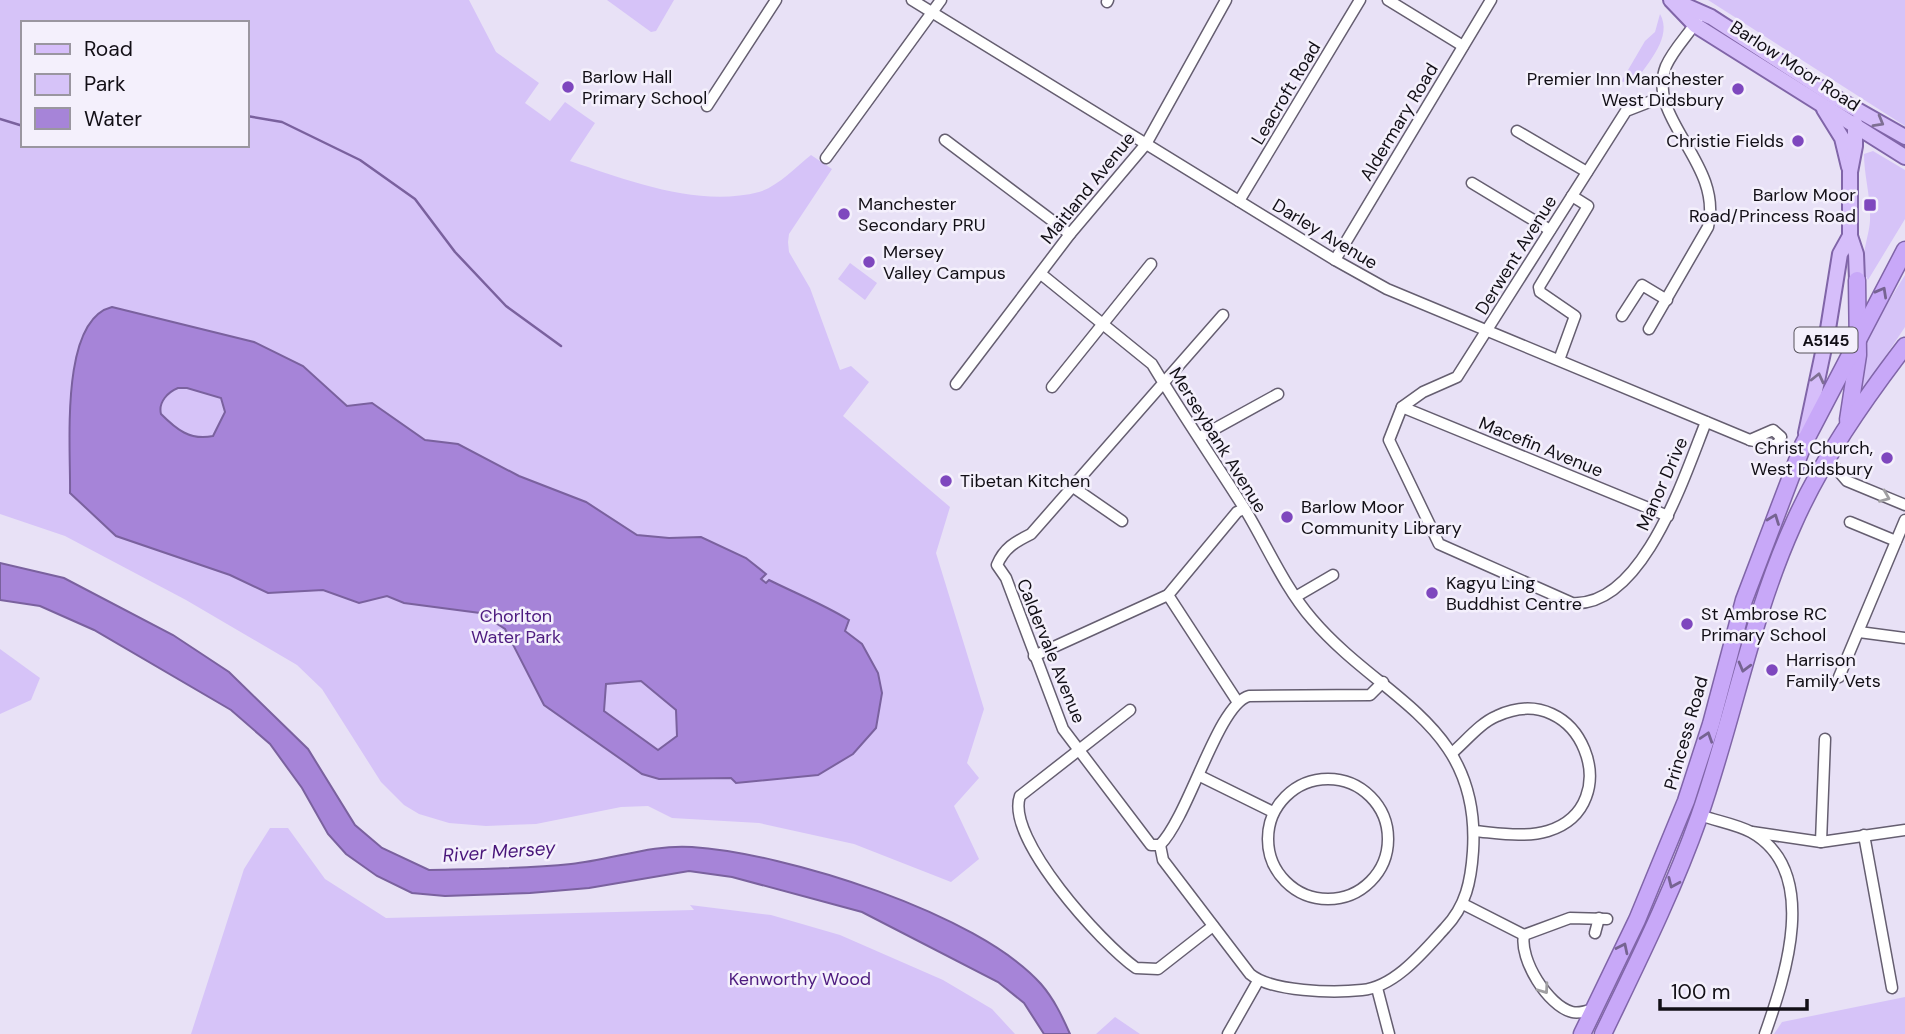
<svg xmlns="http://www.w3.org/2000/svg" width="1905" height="1034" viewBox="0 0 1905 1034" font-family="'DM Sans',sans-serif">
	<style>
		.green { fill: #d6c3f8; fill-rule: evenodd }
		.water { fill: #a684d8; stroke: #7a619e; stroke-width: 2; fill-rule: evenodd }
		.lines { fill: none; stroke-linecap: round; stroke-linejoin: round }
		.stream { stroke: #7a619e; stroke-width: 2.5 }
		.minor-casing { stroke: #655e70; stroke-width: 13 }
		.primary-casing { stroke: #8065a8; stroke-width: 18 }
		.trunk-casing { stroke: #8065a8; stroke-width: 19 }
		.minor { stroke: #fff; stroke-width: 10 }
		.primary { stroke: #d6befa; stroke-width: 14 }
		.trunk { stroke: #c8a8f8; stroke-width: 16 }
		.oneway { stroke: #7e6f93 }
		.oneway2 { stroke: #766392 }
		.oneway3 { stroke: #a09fa2 }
		.poi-dot { fill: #7e47be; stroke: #f4f0fc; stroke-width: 2.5 }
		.labels { text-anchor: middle; stroke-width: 5; stroke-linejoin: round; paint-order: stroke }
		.shield { fill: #f4f0fc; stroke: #56525b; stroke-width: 2 }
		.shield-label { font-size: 16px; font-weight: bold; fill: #120f16 }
		.street-label { font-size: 18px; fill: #120f16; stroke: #f4f0fc }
		.poi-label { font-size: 18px; fill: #120f16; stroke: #f4f0fc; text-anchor: start }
		.park-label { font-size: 18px; fill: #4d1b7f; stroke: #f4f0fc }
		.water-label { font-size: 19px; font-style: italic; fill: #49167a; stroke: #f4f0fc }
	</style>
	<rect width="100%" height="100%" fill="#e8e1f6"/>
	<g class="green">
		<path d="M0 0H469L496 52 539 83 525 103 550 121 565 102 595 123 570 161C627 180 698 208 759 192 777 187 796 167 811 155L832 169 789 234 788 242 789 252 810 288 840 370 851 366 869 382 843 416 950 507 936 553 984 709 967 763 979 778 954 806 979 859 951 882 854 844 759 823 672 818 648 806 621 807 536 824 486 826 449 823 419 814 404 805 381 782 322 689 297 665 186 600 65 536 0 514ZM23 23H247V145H23Z"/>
		<polygon points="607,0 674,0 656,31 651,32"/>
		<polygon points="1708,0 1905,0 1905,126"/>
		<path d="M1660 14C1673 37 1648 62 1636 81L1621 82 1645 41 1655 32Z"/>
		<path d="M1873 151 1905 170V219L1868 280C1857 264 1869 238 1870 221 1871 197 1864 176 1864 154Z"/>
		<polygon points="850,263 877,283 865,300 838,279"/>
		<polygon points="1905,275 1905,327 1863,390 1860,389 1862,345"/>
		<polygon points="0,649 40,678 31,700 0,714"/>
		<polygon points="270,828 288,828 325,879 386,918 694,910 690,905 771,915 840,935 943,980 992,1009 1015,1034 191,1034 244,869"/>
		<polygon points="1905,997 1905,1034 1774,1034 1782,1022"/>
		<polygon points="1115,1017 1140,1034 1096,1034"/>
	</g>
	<g class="water">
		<path d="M112 307 254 342 303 366 347 406 372 403 425 440 458 444 519 476 586 502 637 535 669 538 701 537 746 558 766 574 761 579 766 583 769 580C795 593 823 604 849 620L845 631 862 644 878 673 882 693 876 728 853 754 818 775 736 783 731 778 659 779 642 774 544 705 505 629 480 613 404 603 387 596 359 603 323 590 268 593 230 575 116 536 70 493C71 448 59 320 112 307ZM178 388H187L221 398 225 412 213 436C190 441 176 429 161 414 158 402 168 392 178 388ZM641 681 676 710 677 736 658 750 604 711 606 684Z"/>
		<path d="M0 563 64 578 173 635 229 672 308 749 355 825 382 848 429 870C476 869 524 869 571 864 611 860 652 844 692 847 785 853 978 913 1041 984 1054 999 1062 1016 1070 1034H1044L1024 1003 998 982 862 912 732 877 689 871 589 888 530 893 445 896 412 893 377 876 346 854 328 834 302 788 270 744 231 710 94 630 40 606 0 600Z"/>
	</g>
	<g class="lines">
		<g class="stream">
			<polyline points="247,116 282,122 360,160 415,199 455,252 506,306 561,346"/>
			<polyline points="0,119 23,126"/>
		</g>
		<defs>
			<g id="minor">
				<polyline points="912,0 1335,260 1387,289 1750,440"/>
				<polyline points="1388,0 1463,46"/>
				<polyline points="1107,2 1108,0"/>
				<path d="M1662 97 1626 111 1457 377 1423 392 1402 407 1389 440 1439 544 1572 603C1643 608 1685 474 1706 422"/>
				<polyline points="707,106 776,0"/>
				<polyline points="1517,131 1587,172"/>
				<polyline points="945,140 1070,234"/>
				<polyline points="826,158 941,0"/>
				<polyline points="1472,183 1550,230"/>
				<polyline points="1239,201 1360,0"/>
				<polyline points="1335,260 1491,0"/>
				<path d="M1041 274 1152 364C1182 414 1215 462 1246 511 1267 546 1285 588 1312 619 1381 700 1481 723 1473 851 1471 881 1466 906 1445 928 1424 951 1395 987 1362 990 1334 993 1271 992 1250 974L1163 860 1160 845H1151L1063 729 1006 578 997 565C1004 548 1015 542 1031 534L1223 315"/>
				<polyline points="1622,316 1642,285 1667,300"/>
				<path d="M1649 329 1708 227C1724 163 1645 119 1666 66 1673 50 1687 36 1697 21"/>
				<polyline points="1559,360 1575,316 1540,292 1539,287 1588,206 1572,196"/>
				<polyline points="956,384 1070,234 1146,144 1226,0"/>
				<polyline points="1052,387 1151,264"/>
				<polyline points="1402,407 1668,516"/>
				<polygon points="1773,430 1781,437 1777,446 1750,440"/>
				<polyline points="1200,437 1278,394"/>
				<polyline points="1828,459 1847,481 1905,505"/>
				<polyline points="1073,487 1122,521"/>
				<polyline points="1850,522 1896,541"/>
				<polyline points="1168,595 1237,701"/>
				<polyline points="1297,596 1333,575"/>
				<polyline points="1859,632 1905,638"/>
				<polyline points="1034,656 1168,595 1237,512 1244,509"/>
				<polyline points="1839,677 1905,520"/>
				<path d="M1130 710 1020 796C1005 838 1102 944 1136 968L1158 969 1213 926"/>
				<path d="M1452 753C1466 741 1480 723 1497 716 1581 677 1629 806 1548 831 1525 838 1498 833 1474 831"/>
				<polyline points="1200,776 1273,812"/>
				<circle cx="1328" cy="839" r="60"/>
				<path d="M1700 815C1716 821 1736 824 1751 832 1821 871 1785 977 1765 1034"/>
				<polyline points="1752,832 1821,842 1905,830"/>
				<polyline points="1864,835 1892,988"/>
				<polyline points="1821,842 1825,739"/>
				<path d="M1160 845C1189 816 1218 704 1249 696L1370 695 1383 682"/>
				<polyline points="1463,904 1524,935"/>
				<polyline points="1595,933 1599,918"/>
				<path d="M1524 935C1519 959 1548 1006 1572 1012 1579 1014 1587 1011 1594 1009"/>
				<polyline points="1524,935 1570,918 1607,919"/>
				<polyline points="1377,988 1389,1034"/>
				<polyline points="1228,1034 1258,981"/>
			</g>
			<g id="primary">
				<polyline points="1671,0 1695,25 1905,157"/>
				<polyline points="1675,1 1711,17 1836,98 1905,137"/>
				<polyline points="1824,109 1842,138 1849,167"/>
				<polyline points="1855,123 1855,146 1850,172 1850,236 1856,254 1857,280"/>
				<polyline points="1806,433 1828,329 1840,254 1850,236"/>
			</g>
			<g id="trunk">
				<polyline points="1848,420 1858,355 1857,280"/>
				<polyline points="1582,1034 1637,920 1686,801 1711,724 1744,600 1803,445 1905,250"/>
				<path d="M1603 1034C1637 963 1673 891 1699 817 1733 720 1751 618 1793 525 1821 461 1863 401 1905 346"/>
			</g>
		</defs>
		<use href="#minor" class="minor-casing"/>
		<use href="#primary" class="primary-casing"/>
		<use href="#trunk" class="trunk-casing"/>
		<use href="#minor" class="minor"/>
		<use href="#primary" class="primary"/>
		<use href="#trunk" class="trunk"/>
	</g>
	<defs><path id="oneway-chevron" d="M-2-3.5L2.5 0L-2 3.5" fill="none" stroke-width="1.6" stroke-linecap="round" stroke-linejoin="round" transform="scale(1.75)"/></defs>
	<g class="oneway">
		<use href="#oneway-chevron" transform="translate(1879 122) rotate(30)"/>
		<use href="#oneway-chevron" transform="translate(1818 378) rotate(-77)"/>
	</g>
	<g class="oneway2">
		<use href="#oneway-chevron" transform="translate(1882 292) rotate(-61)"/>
		<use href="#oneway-chevron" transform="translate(1774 519) rotate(-69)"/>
		<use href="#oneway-chevron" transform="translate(1744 667) rotate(105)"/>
		<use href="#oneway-chevron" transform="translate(1707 737) rotate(-72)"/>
		<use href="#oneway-chevron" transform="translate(1673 883) rotate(114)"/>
		<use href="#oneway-chevron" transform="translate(1623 948) rotate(-64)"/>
	</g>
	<g class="oneway3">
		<use href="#oneway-chevron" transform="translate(1885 497) rotate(22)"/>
		<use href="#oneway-chevron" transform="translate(1544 989) rotate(54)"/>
	</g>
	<g class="poi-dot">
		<circle cx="568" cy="87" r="7"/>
		<circle cx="1738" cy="89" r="7"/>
		<circle cx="1798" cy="141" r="7"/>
		<rect x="1863" y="198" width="14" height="14" rx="3.5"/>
		<circle cx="844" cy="214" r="7"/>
		<circle cx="869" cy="262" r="7"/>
		<circle cx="1887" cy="458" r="7"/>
		<circle cx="946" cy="481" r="7"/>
		<circle cx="1287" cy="517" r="7"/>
		<circle cx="1432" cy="593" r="7"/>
		<circle cx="1687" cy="624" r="7"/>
		<circle cx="1772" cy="670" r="7"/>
	</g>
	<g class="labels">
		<rect class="shield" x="1794.5" y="327.5" width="63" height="25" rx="5"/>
		<g class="shield-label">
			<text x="1826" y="346">A5145</text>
		</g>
		<g class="street-label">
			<text transform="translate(1795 66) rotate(33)" y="6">Barlow Moor Road</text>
			<text transform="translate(1286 93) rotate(-59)" y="6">Leacroft Road</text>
			<text transform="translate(1399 122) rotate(-59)" y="6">Aldermary Road</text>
			<text transform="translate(1088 188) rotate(-51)" y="6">Maitland Avenue</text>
			<text transform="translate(1325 234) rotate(31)" y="6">Darley Avenue</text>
			<text transform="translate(1516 255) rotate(-58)" y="6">Derwent Avenue</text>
			<text transform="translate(1218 440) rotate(58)" y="6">Merseybank Avenue</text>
			<text transform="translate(1541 447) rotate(22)" y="6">Macefin Avenue</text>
			<text transform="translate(1662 484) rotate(-66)" y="6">Manor Drive</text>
			<text transform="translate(1051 651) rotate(68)" y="6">Caldervale Avenue</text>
			<text transform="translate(1686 733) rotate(-74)" y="6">Princess Road</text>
		</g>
		<g class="poi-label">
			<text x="582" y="83">Barlow Hall<tspan x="582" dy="21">Primary School</tspan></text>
			<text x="1724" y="85" text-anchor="end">Premier Inn Manchester<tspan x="1724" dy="21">West Didsbury</tspan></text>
			<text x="1784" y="147" text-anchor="end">Christie Fields</text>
			<text x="1856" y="201" text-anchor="end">Barlow Moor<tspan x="1856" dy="21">Road/Princess Road</tspan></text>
			<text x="858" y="210">Manchester<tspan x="858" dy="21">Secondary PRU</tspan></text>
			<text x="883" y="258">Mersey<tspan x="883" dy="21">Valley Campus</tspan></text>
			<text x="1873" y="454" text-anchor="end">Christ Church,<tspan x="1873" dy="21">West Didsbury</tspan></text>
			<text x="960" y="487">Tibetan Kitchen</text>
			<text x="1301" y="513">Barlow Moor<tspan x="1301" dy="21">Community Library</tspan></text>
			<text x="1446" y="589">Kagyu Ling<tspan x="1446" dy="21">Buddhist Centre</tspan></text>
			<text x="1701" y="620">St Ambrose RC<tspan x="1701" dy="21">Primary School</tspan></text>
			<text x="1786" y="666">Harrison<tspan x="1786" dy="21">Family Vets</tspan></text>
		</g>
		<g class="park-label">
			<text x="516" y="622">Chorlton<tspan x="516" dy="21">Water Park</tspan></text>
			<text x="800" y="985">Kenworthy Wood</text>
		</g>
		<g class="water-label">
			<text transform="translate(499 851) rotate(-4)" y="7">River Mersey</text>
		</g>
	</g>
	<rect x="21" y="21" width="228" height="126" fill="#f4f0fc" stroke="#9a96a0" stroke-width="2"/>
	<rect x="35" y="44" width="35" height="10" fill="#d6befa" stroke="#9a96a0" stroke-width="2"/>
	<text x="84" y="56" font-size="21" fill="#120f16">Road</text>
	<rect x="35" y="74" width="35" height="21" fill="#d6c3f8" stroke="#9a96a0" stroke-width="2"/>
	<text x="84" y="91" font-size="21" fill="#120f16">Park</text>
	<rect x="35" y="108" width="35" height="21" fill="#a684d8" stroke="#9a96a0" stroke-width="2"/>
	<text x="84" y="126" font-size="21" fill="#120f16">Water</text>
	<path d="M1660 999v10h147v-10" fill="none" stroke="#120f16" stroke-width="3.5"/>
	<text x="1671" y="999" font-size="21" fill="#120f16" stroke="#f4f0fc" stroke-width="5" paint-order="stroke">100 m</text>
</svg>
